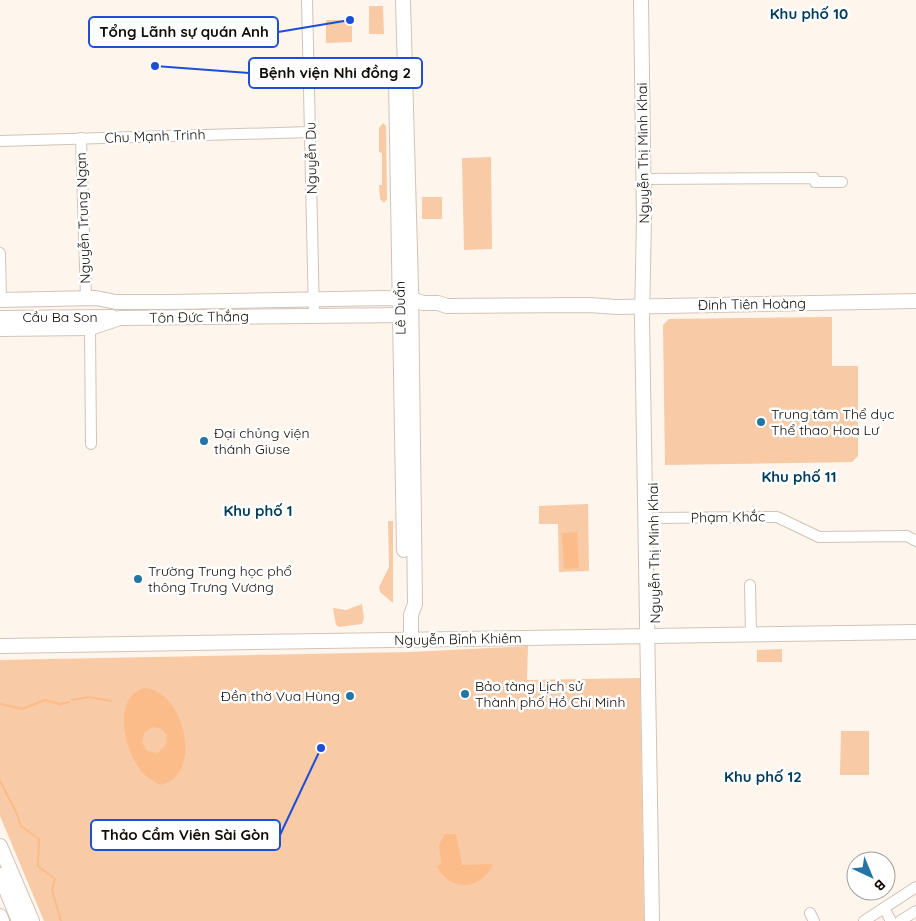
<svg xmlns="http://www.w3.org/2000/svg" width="916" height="921" viewBox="0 0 916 921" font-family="Quicksand,sans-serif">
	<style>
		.green { fill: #f8caa6 }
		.water { fill: #fbbc89; fill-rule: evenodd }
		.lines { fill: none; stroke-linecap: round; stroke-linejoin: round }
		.stream { stroke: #fbbc89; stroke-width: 2 }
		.minor-casing { stroke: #d2c3b7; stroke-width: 12 }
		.major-casing { stroke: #d2c3b7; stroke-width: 16 }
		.minor { stroke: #fff; stroke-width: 10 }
		.major { stroke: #fff; stroke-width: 14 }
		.poi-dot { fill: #2375a6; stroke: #fff; stroke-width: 2 }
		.labels { text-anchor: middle; stroke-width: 5; stroke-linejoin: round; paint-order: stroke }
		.street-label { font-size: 14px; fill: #120d09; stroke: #fff }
		.poi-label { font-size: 14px; fill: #120d09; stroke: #fff; text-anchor: start }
		.neighbourhood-label { font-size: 15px; font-weight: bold; fill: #003c5d; stroke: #fff }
		.leader { fill: none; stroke: #1d4ed8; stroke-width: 2 }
		.callout-dot { fill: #1d4ed8; stroke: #fff; stroke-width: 2 }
		.callout { fill: #fff; stroke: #1d4ed8; stroke-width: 2 }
		.callout-label { font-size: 15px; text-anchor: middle; font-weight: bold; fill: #120d09 }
	</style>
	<rect width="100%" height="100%" fill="#fef5ed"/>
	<g class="green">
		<polygon points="369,6 383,6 384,34 369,34"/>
		<polygon points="326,20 352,20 352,42 326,43"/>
		<polygon points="383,123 386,126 387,199 384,203 380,199 379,185 382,185 382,153 379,152 379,128"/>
		<polygon points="491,157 492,249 464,250 462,158"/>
		<rect x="422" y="197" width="20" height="22"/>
		<polygon points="832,317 832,366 858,366 858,456 852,462 665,465 663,325 669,319"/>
		<polygon points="588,504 589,571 559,572 558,524 539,524 539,506"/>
		<polygon points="388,521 393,521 393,603 380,592 379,587 389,567"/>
		<polygon points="362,604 364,618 362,624 339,627 336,625 333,608 346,610"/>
		<polygon points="528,646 527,680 640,678 644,921 44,921 0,816 0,660 411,652"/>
		<polygon points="782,649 782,662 757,662 757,650"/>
		<polygon points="841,731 869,731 869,775 840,775"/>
	</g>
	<g class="water">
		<polygon points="577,532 579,568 564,569 562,533"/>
		<path d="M144 688C184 689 205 776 160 785 153 781 146 777 141 771 125 751 111 699 144 688ZM153 727 162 729 167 735 166 745 158 753 147 751 142 743 144 733Z"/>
		<path d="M445 834H456L462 865 493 864C482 891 449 892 437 866L441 864 439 845Z"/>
	</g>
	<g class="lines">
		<g class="stream">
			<polyline points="72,700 89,697 111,701"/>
			<polyline points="0,704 22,709 45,700 60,704 69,702"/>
			<polyline points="0,781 17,814 21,826 39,839 38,866 55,879 52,890 61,921"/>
		</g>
		<defs>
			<g id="minor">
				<polyline points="307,0 314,315"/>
				<polyline points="81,138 86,297"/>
				<polyline points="0,141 311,132"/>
				<polyline points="644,179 814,178 815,182 842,182"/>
				<polyline points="0,253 1,300"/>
				<polyline points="90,328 91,444"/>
				<polyline points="653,518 777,517 819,537 907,536 916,541"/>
				<polyline points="750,585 751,634"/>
				<polyline points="884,908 891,921"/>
				<polyline points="810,913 814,921"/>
				<polyline points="864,921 916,887"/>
				<polyline points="900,921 916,911"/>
			</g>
			<g id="major">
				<polyline points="403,0 411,287 415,604 411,615 411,639"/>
				<polyline points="641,0 644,218 642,320 652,921"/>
				<polyline points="396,79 404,550"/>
				<polyline points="0,300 96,298 116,302 169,302 385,298 411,299 423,303 438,303 447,306 589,305 617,307 916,301"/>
				<polyline points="0,318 112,317"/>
				<polyline points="0,329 90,328 120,318 408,315"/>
				<polyline points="0,646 916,632"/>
				<polyline points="0,846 32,921"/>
				<polyline points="0,875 19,921"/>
				<polyline points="0,916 2,921"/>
			</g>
		</defs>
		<use href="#minor" class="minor-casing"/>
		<use href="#major" class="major-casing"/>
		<use href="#minor" class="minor"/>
		<use href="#major" class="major"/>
	</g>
	<g class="poi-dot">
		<circle cx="761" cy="422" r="5"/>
		<circle cx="204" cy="441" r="5"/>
		<circle cx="138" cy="579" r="5"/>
		<circle cx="465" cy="694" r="5"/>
		<circle cx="350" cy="696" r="5"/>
	</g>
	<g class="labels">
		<g class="street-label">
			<text transform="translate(155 136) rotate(-2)" y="5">Chu Mạnh Trinh</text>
			<text transform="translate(643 153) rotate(-91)" y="5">Nguyễn Thị Minh Khai</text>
			<text transform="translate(311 158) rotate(-91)" y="5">Nguyễn Du</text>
			<text transform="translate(83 218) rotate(-92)" y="5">Nguyễn Trung Ngạn</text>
			<text transform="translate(752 304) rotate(-1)" y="5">Đinh Tiên Hoàng</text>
			<text transform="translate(400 308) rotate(-91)" y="5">Lê Duẩn</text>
			<text x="60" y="322">Cầu Ba Son</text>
			<text transform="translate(199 317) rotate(-1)" y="5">Tôn Đức Thắng</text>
			<text transform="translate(728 517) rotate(-1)" y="5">Phạm Khắc</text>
			<text transform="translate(654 553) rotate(-91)" y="5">Nguyễn Thị Minh Khai</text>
			<text transform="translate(458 639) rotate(-1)" y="5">Nguyễn Bỉnh Khiêm</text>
		</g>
		<g class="poi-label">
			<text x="771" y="419">Trung tâm Thể dục<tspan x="771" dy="16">Thể thao Hoa Lư</tspan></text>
			<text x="214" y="438">Đại chủng viện<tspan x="214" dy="16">thánh Giuse</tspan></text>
			<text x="148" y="576">Trường Trung học phổ<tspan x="148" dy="16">thông Trưng Vương</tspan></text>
			<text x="475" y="691">Bảo tàng Lịch sử<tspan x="475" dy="16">Thành phố Hồ Chí Minh</tspan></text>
			<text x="340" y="701" text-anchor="end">Đền thờ Vua Hùng</text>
		</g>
		<g class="neighbourhood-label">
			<text x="809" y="19">Khu phố 10</text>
			<text x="799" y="482">Khu phố 11</text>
			<text x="258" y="516">Khu phố 1</text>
			<text x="763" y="782">Khu phố 12</text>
		</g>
	</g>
	<path class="leader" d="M350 20L278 32M155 66L249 73M321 748L280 835"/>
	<g class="callout-dot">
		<circle cx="350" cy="20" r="5"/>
		<circle cx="155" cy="66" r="5"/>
		<circle cx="321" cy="748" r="5"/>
	</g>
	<g class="callout">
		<rect x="89" y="17" width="189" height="30" rx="5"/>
		<rect x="249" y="58" width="173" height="30" rx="5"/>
		<rect x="91" y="820" width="189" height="30" rx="5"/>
	</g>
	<g class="callout-label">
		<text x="184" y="37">Tổng Lãnh sự quán Anh</text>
		<text x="335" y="78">Bệnh viện Nhi đồng 2</text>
		<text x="185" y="840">Thảo Cầm Viên Sài Gòn</text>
	</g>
	<g transform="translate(871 876) rotate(136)"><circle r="24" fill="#ffffff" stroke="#a09e9d"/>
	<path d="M0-4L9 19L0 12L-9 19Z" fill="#2375a6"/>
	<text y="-8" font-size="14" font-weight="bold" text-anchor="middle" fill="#120d09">B</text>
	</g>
</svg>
